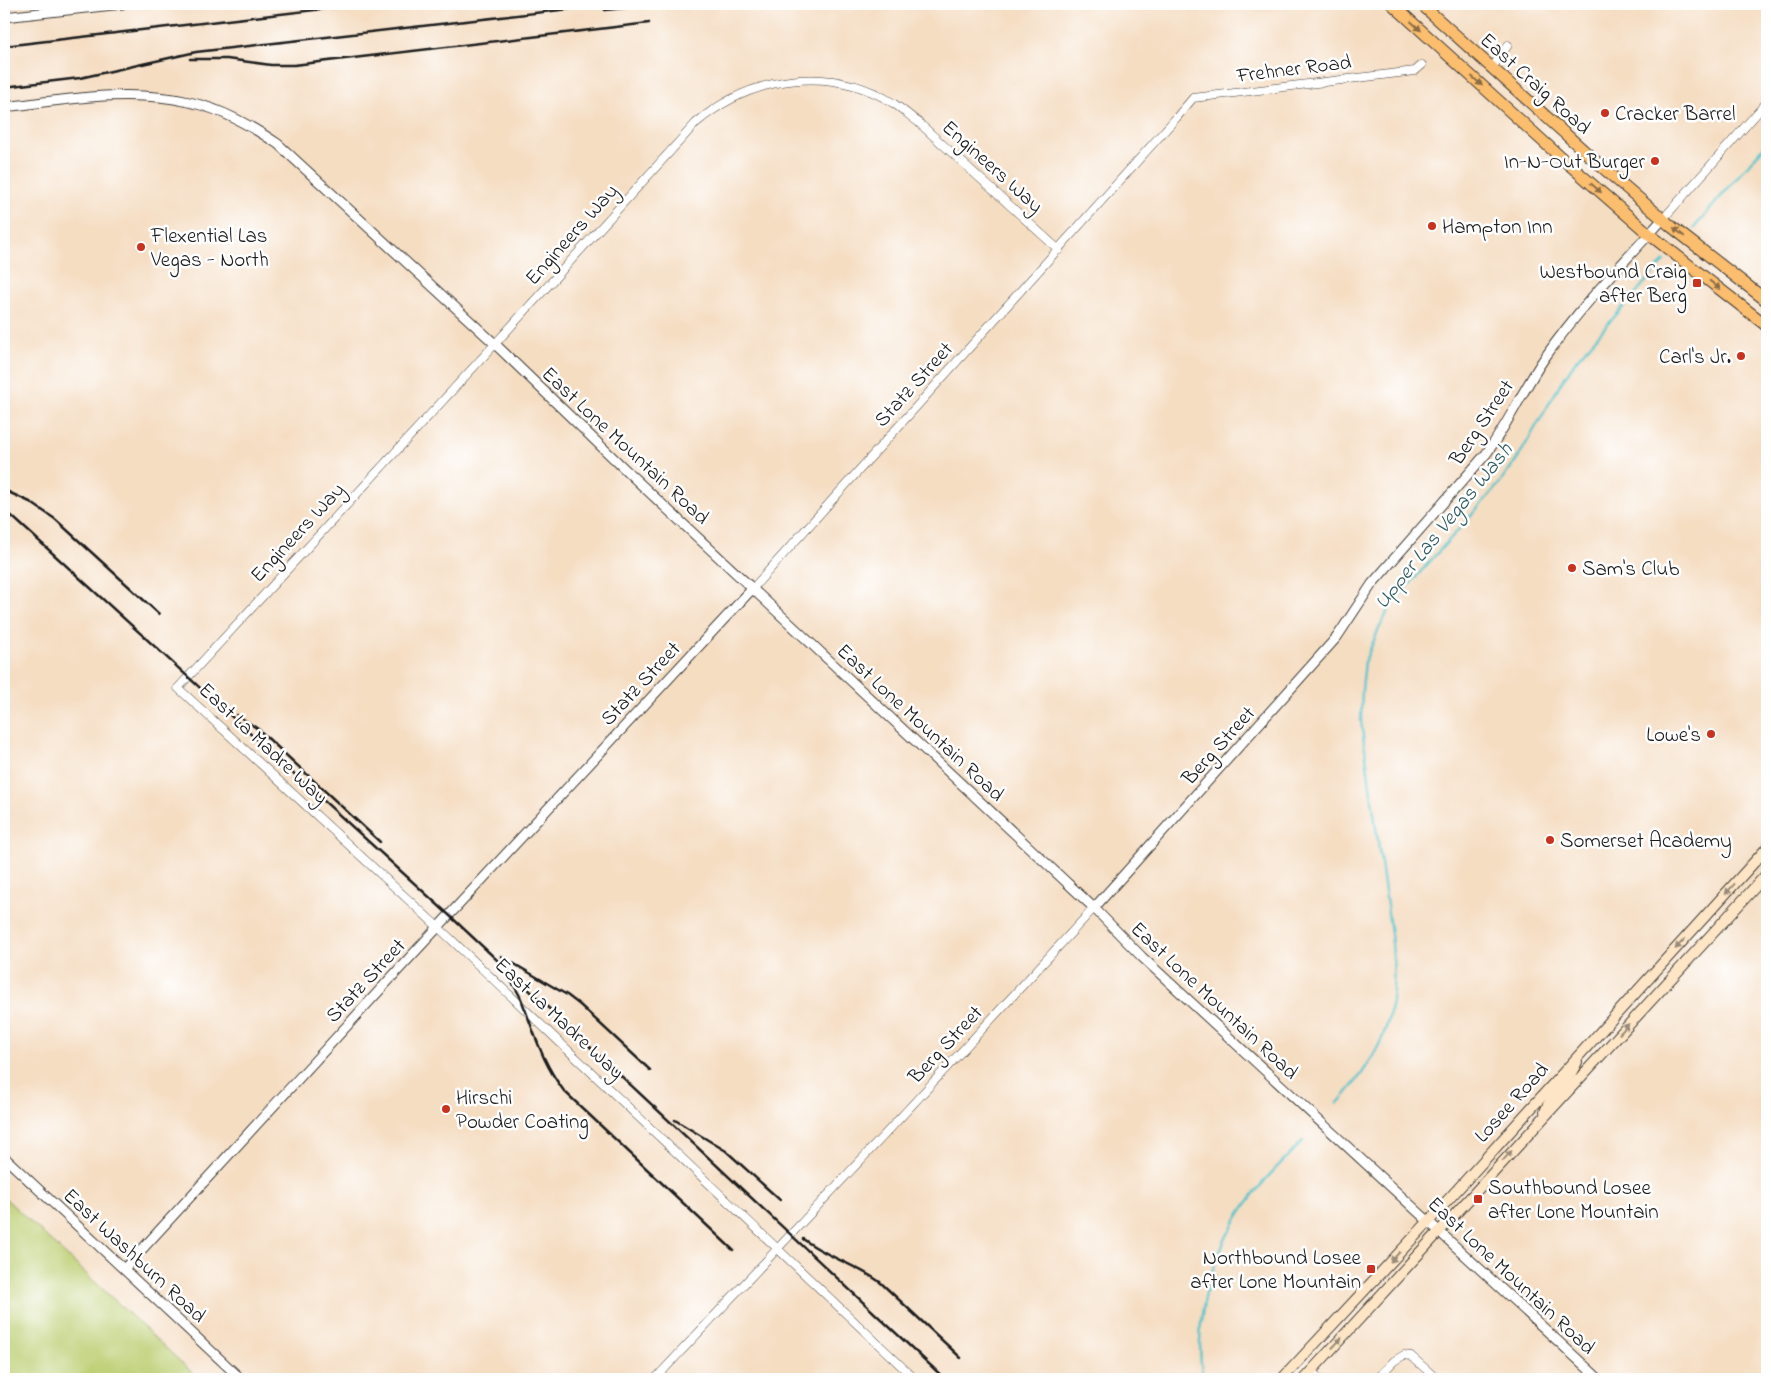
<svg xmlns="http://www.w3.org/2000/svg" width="1771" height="1383" viewBox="0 0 1771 1383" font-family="'Indie Flower',sans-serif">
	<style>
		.green { fill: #bbcd70; stroke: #6c7446 }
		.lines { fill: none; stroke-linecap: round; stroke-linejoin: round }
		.stream { stroke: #55c3ca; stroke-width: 2.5 }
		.minor-casing { stroke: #3d3935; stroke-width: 9 }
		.tertiary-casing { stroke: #3d3935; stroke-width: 11 }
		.secondary-casing { stroke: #3d3935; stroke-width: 12 }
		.primary-casing { stroke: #3d3935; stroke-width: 13 }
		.minor { stroke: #fff; stroke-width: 8 }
		.tertiary { stroke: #fff; stroke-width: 9 }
		.secondary { stroke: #fde5c5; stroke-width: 10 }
		.primary { stroke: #fbbd6e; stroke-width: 11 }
		.rail { stroke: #1c1c1c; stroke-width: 2.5 }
		.oneway { fill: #8c6c45 }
		.oneway2 { fill: #988b79 }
		.poi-dot { fill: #c8321e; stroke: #fff; stroke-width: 2 }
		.labels { text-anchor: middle; stroke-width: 5; stroke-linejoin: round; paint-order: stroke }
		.street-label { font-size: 21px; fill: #1c1c1c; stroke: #fff }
		.poi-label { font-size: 21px; fill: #1c1c1c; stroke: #fff; text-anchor: start }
		.water-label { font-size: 22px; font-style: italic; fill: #335f62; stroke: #fff }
	</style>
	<rect width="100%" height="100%" fill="#fff"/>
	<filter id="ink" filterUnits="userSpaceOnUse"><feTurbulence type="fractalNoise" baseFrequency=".02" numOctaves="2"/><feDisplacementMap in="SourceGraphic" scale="10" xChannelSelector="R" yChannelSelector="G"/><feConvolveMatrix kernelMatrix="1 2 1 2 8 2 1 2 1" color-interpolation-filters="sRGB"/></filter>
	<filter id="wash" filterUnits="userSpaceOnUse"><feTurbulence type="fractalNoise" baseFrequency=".0096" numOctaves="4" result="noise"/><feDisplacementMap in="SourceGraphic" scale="20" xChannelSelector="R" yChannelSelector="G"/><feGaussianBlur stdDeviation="1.12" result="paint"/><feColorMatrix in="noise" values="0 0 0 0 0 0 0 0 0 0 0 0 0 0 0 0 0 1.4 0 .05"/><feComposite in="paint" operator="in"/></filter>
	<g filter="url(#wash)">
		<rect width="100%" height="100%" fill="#f5ddc2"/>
		<polygon class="green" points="4,1197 199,1379 4,1379"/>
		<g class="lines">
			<g class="stream">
				<polyline points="1694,228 1767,143"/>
				<path d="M1337 1104C1388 1048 1400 1009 1391 934L1361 721 1362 690 1365 661 1378 631 1391 605 1500 483 1519 456 1561 383 1577 359 1664 261"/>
				<path d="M1203 1379C1191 1310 1216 1238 1261 1185 1274 1169 1289 1155 1303 1141"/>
			</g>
		</g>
	</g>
	<g filter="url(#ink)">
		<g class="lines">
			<defs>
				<g id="minor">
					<polyline points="1492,68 1508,45"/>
					<polyline points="1663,219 1767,102"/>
					<polyline points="753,588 1177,117 1193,98 1415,71 1422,65"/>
					<polyline points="1311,1371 1320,1379"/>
					<polyline points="655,1379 888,1131 1094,908"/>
					<path d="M915 1379 438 927 178 688 495 344 696 123C751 76 830 64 893 103 902 109 910 116 918 122L1059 250"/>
					<polyline points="1377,1379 1394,1361 1404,1355 1411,1356 1437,1379"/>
				</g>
				<g id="tertiary">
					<polyline points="4,17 122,4"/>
					<path d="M4 107C65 100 128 88 189 102 222 109 251 126 278 144L495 344 633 477 1094 908 1142 957 1599 1379"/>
					<path d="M1094 908 1337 637 1372 584 1486 454C1509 423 1524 387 1546 356 1580 307 1623 263 1663 219"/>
					<polyline points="4,1157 241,1379"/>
					<polyline points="124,1269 400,968 753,588"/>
				</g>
				<g id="secondary">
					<path d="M1545 1112C1552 1091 1569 1082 1577 1062"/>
					<polyline points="1282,1379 1428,1222 1767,848"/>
					<polyline points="1304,1379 1767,874"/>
				</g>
				<g id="primary">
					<polyline points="1392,4 1557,154 1649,234 1767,326"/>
					<polyline points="1421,4 1601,166 1672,227 1767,301"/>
				</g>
			</defs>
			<use href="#minor" class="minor-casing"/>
			<use href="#tertiary" class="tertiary-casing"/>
			<use href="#secondary" class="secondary-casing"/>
			<use href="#primary" class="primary-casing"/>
			<use href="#minor" class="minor"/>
			<use href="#tertiary" class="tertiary"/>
			<use href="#secondary" class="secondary"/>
			<use href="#primary" class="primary"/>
			<g class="rail">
				<polyline points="731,4 784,9 828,4"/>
				<polyline points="605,10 662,4"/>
				<polyline points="4,46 366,4"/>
				<polyline points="190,59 227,59 271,65 294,65 649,23"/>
				<polyline points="4,87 80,78 196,52 613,4"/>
				<polyline points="4,490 30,502 55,519 159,614"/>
				<polyline points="4,509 449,915 944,1378"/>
				<polyline points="237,715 258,729 380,842"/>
				<polyline points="501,956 567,995 580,1005 650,1070"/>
				<path d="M506 973C512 983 520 993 523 1004 536 1037 542 1062 564 1091L733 1250"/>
				<polyline points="675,1120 726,1151 780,1200"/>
				<path d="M803 1239C827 1257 856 1265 880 1282L961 1358"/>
			</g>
		</g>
		<defs><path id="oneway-solid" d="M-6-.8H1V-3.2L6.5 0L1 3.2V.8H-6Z" transform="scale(1.25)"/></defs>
		<g class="oneway">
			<use href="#oneway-solid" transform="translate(1416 26) rotate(42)"/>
			<use href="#oneway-solid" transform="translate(1477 81) rotate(42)"/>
			<use href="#oneway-solid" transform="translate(1596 188) rotate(41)"/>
			<use href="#oneway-solid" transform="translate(1679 232) rotate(-141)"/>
			<use href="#oneway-solid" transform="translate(1715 285) rotate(38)"/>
		</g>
		<g class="oneway2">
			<use href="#oneway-solid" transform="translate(1730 889) rotate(132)"/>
			<use href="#oneway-solid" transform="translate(1680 944) rotate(133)"/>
			<use href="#oneway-solid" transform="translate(1624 1029) rotate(-47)"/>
			<use href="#oneway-solid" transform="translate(1507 1156) rotate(-48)"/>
			<use href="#oneway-solid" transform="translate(1395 1257) rotate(133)"/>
			<use href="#oneway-solid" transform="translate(1337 1343) rotate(-47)"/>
		</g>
	</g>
	<g class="poi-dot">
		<circle cx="1605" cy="113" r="5"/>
		<circle cx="1655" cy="161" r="5"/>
		<circle cx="1432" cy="226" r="5"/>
		<circle cx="141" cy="247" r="5"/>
		<rect x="1692" y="278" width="10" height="10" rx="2.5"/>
		<circle cx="1741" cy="356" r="5"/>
		<circle cx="1572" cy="568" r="5"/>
		<circle cx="1711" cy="734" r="5"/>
		<circle cx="1550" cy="840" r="5"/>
		<circle cx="446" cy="1109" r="5"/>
		<rect x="1473" y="1194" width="10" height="10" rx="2.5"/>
		<rect x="1366" y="1264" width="10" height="10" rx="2.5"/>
	</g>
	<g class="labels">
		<g class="street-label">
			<text transform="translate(1294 68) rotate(-7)" y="7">Frehner Road</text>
			<text transform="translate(1536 83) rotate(42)" y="7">East Craig Road</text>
			<text transform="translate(993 166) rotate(42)" y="7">Engineers Way</text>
			<text transform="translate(571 234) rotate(-48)" y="7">Engineers Way</text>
			<text transform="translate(913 384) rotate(-48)" y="7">Statz Street</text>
			<text transform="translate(1481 422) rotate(-56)" y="7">Berg Street</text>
			<text transform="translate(626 445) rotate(43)" y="7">East Lone Mountain Road</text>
			<text transform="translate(297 532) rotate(-47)" y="7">Engineers Way</text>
			<text transform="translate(640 683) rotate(-47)" y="7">Statz Street</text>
			<text transform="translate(921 722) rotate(43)" y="7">East Lone Mountain Road</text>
			<text transform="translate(264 743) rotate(43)" y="7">East La Madre Way</text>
			<text transform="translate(1218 745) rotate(-48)" y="7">Berg Street</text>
			<text transform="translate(365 980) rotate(-47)" y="7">Statz Street</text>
			<text transform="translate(1215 1000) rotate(43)" y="7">East Lone Mountain Road</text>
			<text transform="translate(560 1018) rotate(43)" y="7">East La Madre Way</text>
			<text transform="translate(945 1044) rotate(-47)" y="7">Berg Street</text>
			<text transform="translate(1511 1102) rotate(-48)" y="7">Losee Road</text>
			<text transform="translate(135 1255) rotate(43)" y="7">East Washburn Road</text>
			<text transform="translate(1512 1275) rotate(43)" y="7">East Lone Mountain Road</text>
		</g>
		<g class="poi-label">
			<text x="1615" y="120">Cracker Barrel</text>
			<text x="1645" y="168" text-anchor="end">In-N-Out Burger</text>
			<text x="1442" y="233">Hampton Inn</text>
			<text x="151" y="242">Flexential Las<tspan x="151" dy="24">Vegas - North</tspan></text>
			<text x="1687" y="278" text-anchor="end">Westbound Craig<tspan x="1687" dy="24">after Berg</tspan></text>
			<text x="1731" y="363" text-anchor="end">Carl's Jr.</text>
			<text x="1582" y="575">Sam's Club</text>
			<text x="1701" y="741" text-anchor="end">Lowe's</text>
			<text x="1560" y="847">Somerset Academy</text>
			<text x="456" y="1104">Hirschi<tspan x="456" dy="24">Powder Coating</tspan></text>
			<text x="1488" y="1194">Southbound Losee<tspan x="1488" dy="24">after Lone Mountain</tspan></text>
			<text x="1361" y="1264" text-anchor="end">Northbound Losee<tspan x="1361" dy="24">after Lone Mountain</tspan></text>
		</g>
		<g class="water-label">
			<text transform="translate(1442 525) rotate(-51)" y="8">Upper Las Vegas Wash</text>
		</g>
	</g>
	<rect width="1771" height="1383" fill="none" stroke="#fff" stroke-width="20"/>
</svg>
